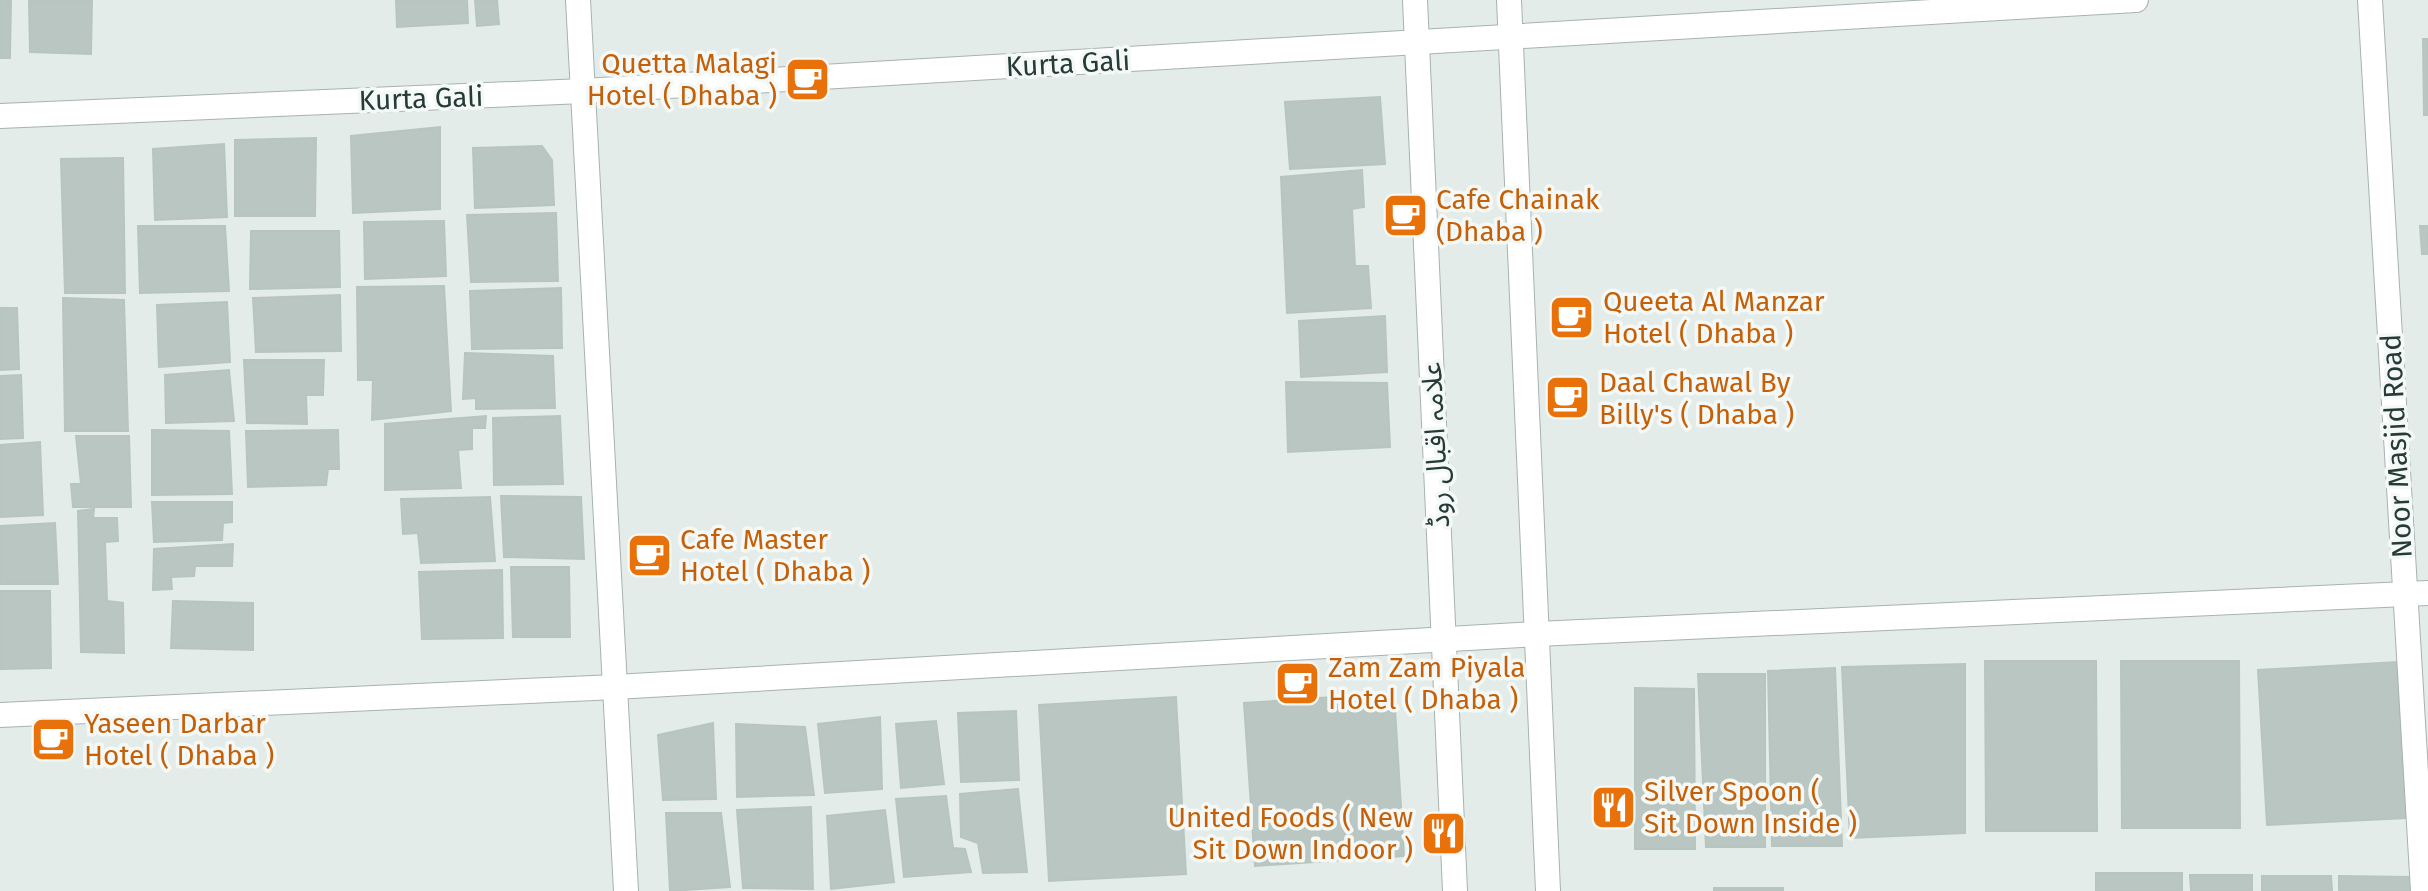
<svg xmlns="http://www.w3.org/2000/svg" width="2428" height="891" viewBox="0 0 2428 891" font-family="'Fira Sans','Noto Sans Arabic',sans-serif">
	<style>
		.building { fill: #bac6c2; stroke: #b7c5c0; stroke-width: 2 }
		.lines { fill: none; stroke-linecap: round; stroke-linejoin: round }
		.minor-casing { stroke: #a7b3b0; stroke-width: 26 }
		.tertiary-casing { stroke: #a7b3b0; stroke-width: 26 }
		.minor { stroke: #fff; stroke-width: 24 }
		.tertiary { stroke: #fff; stroke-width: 24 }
		.labels { text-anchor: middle; stroke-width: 7; stroke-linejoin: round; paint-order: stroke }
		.food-label { font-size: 28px; fill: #c56008; stroke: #f4f9f7; text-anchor: start }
		.street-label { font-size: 28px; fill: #263b37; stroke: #f4f9f7 }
	</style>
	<rect width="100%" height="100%" fill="#e4ece9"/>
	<g class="building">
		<polygon points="0,0 11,0 10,58 0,58"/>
		<polygon points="29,0 92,0 91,54 30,52"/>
		<polygon points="396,0 467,0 468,23 397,27"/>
		<polygon points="475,0 497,0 499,24 477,26"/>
		<polygon points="2423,39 2428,39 2428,115 2424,115"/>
		<polygon points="1380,97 1385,164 1290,169 1285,102"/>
		<polygon points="440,127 440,209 353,213 351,136"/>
		<polygon points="316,138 315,216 235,216 235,140"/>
		<polygon points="224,144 227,217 155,220 153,149"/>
		<polygon points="542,146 552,160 554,205 475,208 473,148"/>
		<polygon points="123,158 125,293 65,293 61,159"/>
		<polygon points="1362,170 1364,207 1352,209 1355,266 1368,266 1371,308 1287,313 1281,177"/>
		<polygon points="556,213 558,281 471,282 467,215"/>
		<polygon points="444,221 446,276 365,279 364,222"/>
		<polygon points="138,226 225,226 229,291 140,293"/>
		<polygon points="2420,226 2428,226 2428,254 2422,254"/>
		<polygon points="251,231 339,231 340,287 250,289"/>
		<polygon points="444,286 451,411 372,420 373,380 358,380 357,287"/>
		<polygon points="561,288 562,348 472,349 470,291"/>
		<polygon points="340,295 341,351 256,352 253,298"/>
		<polygon points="63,298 124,300 128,431 65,431"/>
		<polygon points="227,302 230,362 159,367 157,305"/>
		<polygon points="0,308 17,308 19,369 0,370"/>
		<polygon points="1385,316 1387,372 1301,377 1299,321"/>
		<polygon points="465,353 553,356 555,408 476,409 476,398 463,399"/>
		<polygon points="244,360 324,360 323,395 306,395 307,424 247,423"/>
		<polygon points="229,370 234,421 166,423 165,375"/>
		<polygon points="21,375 23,438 0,439 0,376"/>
		<polygon points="1286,382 1387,383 1390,447 1288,452"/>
		<polygon points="486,416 485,428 472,428 472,449 458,450 461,488 385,490 385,424"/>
		<polygon points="560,416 563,484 494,485 493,418"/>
		<polygon points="152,430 229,431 232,494 152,495"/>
		<polygon points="338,430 339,469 328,469 326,485 248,487 246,431"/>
		<polygon points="76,436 129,436 131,507 73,507 71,484 81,484"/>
		<polygon points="40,442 43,515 0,517 0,445"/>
		<polygon points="501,496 581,497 584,559 504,557"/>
		<polygon points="490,497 495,561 421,563 418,533 403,534 401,499"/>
		<polygon points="152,502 232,502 232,522 223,523 222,540 154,542"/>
		<polygon points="94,509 93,518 117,518 118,541 105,542 107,601 123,603 124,653 81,652 78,511"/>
		<polygon points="55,523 58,584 0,584 0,526"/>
		<polygon points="233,544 232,566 195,566 194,576 171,577 172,589 153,590 154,549"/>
		<polygon points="511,567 569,567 570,637 513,637"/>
		<polygon points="502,570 503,638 422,639 419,572"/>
		<polygon points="0,591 50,591 51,668 0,669"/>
		<polygon points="173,601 253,603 253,650 171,648"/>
		<polygon points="1985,661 2096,661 2097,831 1986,831"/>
		<polygon points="2121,661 2239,661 2240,828 2122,828"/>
		<polygon points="2397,662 2406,818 2267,825 2258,670"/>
		<polygon points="1965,664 1965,833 1850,838 1842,667"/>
		<polygon points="1835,668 1842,846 1772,846 1768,671"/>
		<polygon points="1698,674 1765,674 1765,847 1706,847"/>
		<polygon points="1635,688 1694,689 1695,849 1635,849"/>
		<polygon points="1394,693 1404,856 1255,866 1244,703"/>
		<polygon points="1176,697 1186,874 1049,881 1039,705"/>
		<polygon points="1016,711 1019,780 961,782 958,713"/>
		<polygon points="880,717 882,789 825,793 818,724"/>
		<polygon points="936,721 944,784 901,788 896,724"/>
		<polygon points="713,723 716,799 663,800 658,735"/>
		<polygon points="736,724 805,727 814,795 737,797"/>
		<polygon points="1018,789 1027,872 983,873 978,843 961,837 960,794"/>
		<polygon points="946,796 953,848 965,849 971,872 904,877 896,799"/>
		<polygon points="811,807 813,889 743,888 737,810"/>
		<polygon points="885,810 894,882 831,889 827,816"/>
		<polygon points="666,813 721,813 730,887 670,891"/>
		<rect x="2096" y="873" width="86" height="18"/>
		<polygon points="2190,875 2252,875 2252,891 2191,891"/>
		<polygon points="2262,876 2331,876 2332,891 2262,891"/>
		<polygon points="2339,876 2411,877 2411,891 2339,891"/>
		<rect x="1714" y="888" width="69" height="3"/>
	</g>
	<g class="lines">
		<defs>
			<g id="minor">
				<polyline points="578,0 626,891"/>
				<polyline points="2370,0 2423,891"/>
				<polyline points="0,116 583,91 2136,0"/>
				<polyline points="0,715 615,687 1537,634 2428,593"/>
			</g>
			<g id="tertiary">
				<polyline points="1415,0 1455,891"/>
				<polyline points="1509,0 1548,891"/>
			</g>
		</defs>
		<use href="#minor" class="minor-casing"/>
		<use href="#tertiary" class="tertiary-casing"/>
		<use href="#minor" class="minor"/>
		<use href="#tertiary" class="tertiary"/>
	</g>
	<defs>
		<symbol id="cafe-square" viewBox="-11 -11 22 22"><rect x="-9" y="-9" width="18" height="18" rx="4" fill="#e8710a" stroke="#f4f9f7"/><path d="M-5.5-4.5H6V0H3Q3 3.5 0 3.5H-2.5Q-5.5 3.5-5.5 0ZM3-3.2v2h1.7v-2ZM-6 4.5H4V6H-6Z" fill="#fff"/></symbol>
		<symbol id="restaurant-square" viewBox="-11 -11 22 22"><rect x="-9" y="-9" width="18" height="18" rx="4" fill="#e8710a" stroke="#f4f9f7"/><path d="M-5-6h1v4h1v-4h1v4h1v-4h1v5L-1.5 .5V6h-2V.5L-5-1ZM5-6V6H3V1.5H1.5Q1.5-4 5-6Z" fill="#fff"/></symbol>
	</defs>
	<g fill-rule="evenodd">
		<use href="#cafe-square" x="782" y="54" width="51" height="51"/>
		<use href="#cafe-square" x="1380" y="190" width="51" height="51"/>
		<use href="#cafe-square" x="1546" y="292" width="51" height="51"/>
		<use href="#cafe-square" x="1542" y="372" width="51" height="51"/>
		<use href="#cafe-square" x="624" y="530" width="51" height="51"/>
		<use href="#cafe-square" x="1272" y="658" width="51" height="51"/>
		<use href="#cafe-square" x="28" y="714" width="51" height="51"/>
		<use href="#restaurant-square" x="1588" y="782" width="51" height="51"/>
		<use href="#restaurant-square" x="1418" y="808" width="51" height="51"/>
	</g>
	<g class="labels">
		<g class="food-label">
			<text x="777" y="73" text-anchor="end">Quetta Malagi<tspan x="777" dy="32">Hotel ( Dhaba )</tspan></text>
			<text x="1436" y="209">Cafe Chainak<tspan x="1436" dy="32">(Dhaba )</tspan></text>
			<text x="1603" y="311">Queeta Al Manzar<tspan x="1603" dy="32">Hotel ( Dhaba )</tspan></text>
			<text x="1599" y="392">Daal Chawal By<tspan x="1599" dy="32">Billy's ( Dhaba )</tspan></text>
			<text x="680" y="549">Cafe Master<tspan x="680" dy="32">Hotel ( Dhaba )</tspan></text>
			<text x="1328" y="677">Zam Zam Piyala<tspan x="1328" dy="32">Hotel ( Dhaba )</tspan></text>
			<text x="84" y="733">Yaseen Darbar<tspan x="84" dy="32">Hotel ( Dhaba )</tspan></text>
			<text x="1644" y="801">Silver Spoon (<tspan x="1644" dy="32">Sit Down Inside )</tspan></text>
			<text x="1413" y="827" text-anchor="end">United Foods ( New<tspan x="1413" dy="32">Sit Down Indoor )</tspan></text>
		</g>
		<g class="street-label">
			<text transform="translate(1068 63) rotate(-3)" y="10">Kurta Gali</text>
			<text transform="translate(421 98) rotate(-2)" y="10">Kurta Gali</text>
			<text transform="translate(1435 445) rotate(-93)" y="10">علامہ اقبال روڈ</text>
			<text transform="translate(2396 446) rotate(-93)" y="10">Noor Masjid Road</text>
		</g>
	</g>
</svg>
